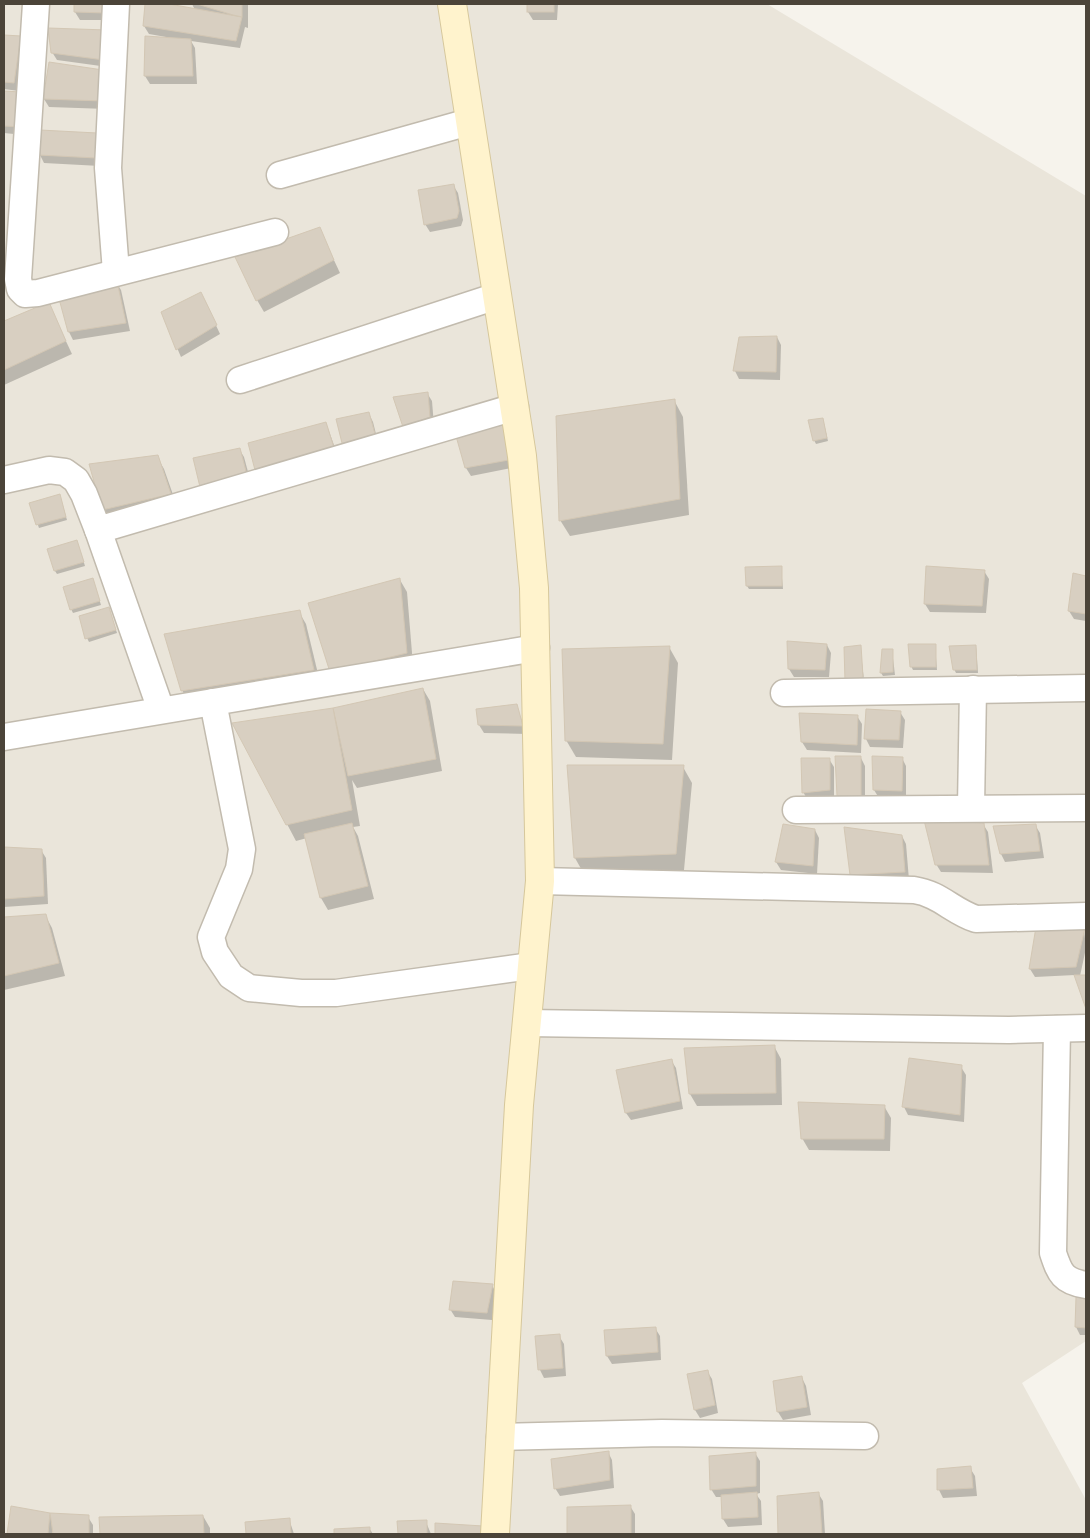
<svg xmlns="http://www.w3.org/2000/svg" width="1090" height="1538" viewBox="0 0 1090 1538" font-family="Lato,sans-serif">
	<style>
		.residential { fill: #eae5da }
		.shadow { fill: #0003 }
		.building { fill: #d8cfc1; stroke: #d3c7b4 }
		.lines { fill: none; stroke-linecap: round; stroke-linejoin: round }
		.minor-casing { stroke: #c2bbae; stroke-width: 29 }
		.secondary-casing { stroke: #d6c79b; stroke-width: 30 }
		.minor { stroke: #fff; stroke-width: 26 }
		.secondary { stroke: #fff3cd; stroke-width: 28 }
	</style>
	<rect width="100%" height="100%" fill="#f6f3ec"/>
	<polygon class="residential" points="4,4 767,4 1086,196 1086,1341 1022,1383 1086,1500 1086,1534 4,1534"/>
	<g class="shadow">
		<polygon points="75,4 112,4 109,20 80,20 75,12"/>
		<polygon points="146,4 161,4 195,10 192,4 248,4 248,28 245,27 240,48 191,41 195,48 197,84 150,84 145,76 166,37 149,34 144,26"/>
		<polygon points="528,4 558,4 557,20 533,20 528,12"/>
		<polygon points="106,31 108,67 57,60 52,52"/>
		<polygon points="4,36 20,37 25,45 19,91 4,89"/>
		<polygon points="103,71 107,109 49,107 44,99"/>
		<polygon points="4,92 21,93 24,135 4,133"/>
		<polygon points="101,143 100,166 44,163 40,155"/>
		<polygon points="453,185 458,193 463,220 461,226 430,232 425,224"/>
		<polygon points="319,228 340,273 264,312 257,300"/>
		<polygon points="116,282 121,290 130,331 73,340 69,332"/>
		<polygon points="205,302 220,334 181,357 162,313"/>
		<polygon points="48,303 72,354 4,385 4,322"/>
		<polygon points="777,337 781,345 780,380 739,379 735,371"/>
		<polygon points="427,393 432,401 434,426 404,426"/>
		<polygon points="674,400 683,417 689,515 570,536 560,520"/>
		<polygon points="369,414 373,422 378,442 349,455"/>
		<polygon points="823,419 828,441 816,444 814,440"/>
		<polygon points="326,423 339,459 250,444"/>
		<polygon points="510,434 517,467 471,476 466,468"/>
		<polygon points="239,449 244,457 251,483 206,495"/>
		<polygon points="157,457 164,469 177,506 110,522 103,510"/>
		<polygon points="61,499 67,520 39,528 31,504"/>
		<polygon points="77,541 85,566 57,574 55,571"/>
		<polygon points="781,567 783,589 749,589 747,586"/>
		<polygon points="984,571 989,579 986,613 930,612 925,604"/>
		<polygon points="1074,575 1086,577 1086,621 1074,619 1069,611"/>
		<polygon points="93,580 101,605 73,613 71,609"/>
		<polygon points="400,580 407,592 413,665 331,672"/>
		<polygon points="110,612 117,633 89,642 87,638"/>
		<polygon points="299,612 306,624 320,682 189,703 182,690"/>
		<polygon points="788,643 827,645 831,653 829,677 794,677 789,669"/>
		<polygon points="935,645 937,670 913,670 911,666"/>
		<polygon points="860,646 864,680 849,684"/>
		<polygon points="976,646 978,673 956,673 954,669"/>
		<polygon points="669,647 678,663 672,760 576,757 566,740"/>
		<polygon points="892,650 895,675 883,676 881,673"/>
		<polygon points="423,689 430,701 442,771 357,788 352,780 360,826 353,827 358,836 374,899 328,910 321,898 307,838 296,841 234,724 333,709"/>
		<polygon points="516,705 527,734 484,733 479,725"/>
		<polygon points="867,710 900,712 905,720 903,748 870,747 866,739"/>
		<polygon points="857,716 862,724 861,753 807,750 802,742"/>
		<polygon points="861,758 865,766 865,805 843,804 838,796"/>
		<polygon points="902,758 906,766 906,799 879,798 874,790"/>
		<polygon points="829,759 834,767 834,798 808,800 803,792"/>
		<polygon points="683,767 692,783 684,870 584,874 575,858"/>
		<polygon points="983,824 988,832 993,873 941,872 936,864"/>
		<polygon points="1035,825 1040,833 1044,858 1005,862 1001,854"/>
		<polygon points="815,830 819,838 817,874 781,870 776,862"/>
		<polygon points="902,836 906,844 909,880 856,883 852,875"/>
		<polygon points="4,848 41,850 46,858 48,904 4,907"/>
		<polygon points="45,915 52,928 65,976 4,990 4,919"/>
		<polygon points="1084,929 1086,948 1080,976 1086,976 1086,1005 1075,975 1035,977 1030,969"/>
		<polygon points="774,1046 781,1059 782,1105 697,1106 690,1094"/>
		<polygon points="671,1060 676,1068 683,1109 631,1120 626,1113"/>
		<polygon points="961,1067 966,1075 964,1122 908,1115 904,1107"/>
		<polygon points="884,1106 891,1118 890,1151 809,1150 802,1138"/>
		<polygon points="492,1285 496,1293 492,1320 455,1317 450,1309"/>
		<polygon points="1078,1298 1086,1299 1086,1335 1080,1335 1076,1327"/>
		<polygon points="655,1328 660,1336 661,1360 612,1364 607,1356"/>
		<polygon points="559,1336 564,1344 566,1376 544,1378 540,1370 537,1337"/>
		<polygon points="707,1371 712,1379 718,1413 700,1418 695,1410"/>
		<polygon points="802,1378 806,1386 811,1415 783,1420 778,1412 775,1382"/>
		<polygon points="608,1452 612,1460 614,1488 560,1496 555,1488"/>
		<polygon points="755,1453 760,1461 760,1493 756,1494 761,1501 762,1525 728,1527 723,1519 723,1497 716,1497 711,1489"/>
		<polygon points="970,1468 975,1476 977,1496 943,1498 939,1490"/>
		<polygon points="818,1493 823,1501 825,1534 779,1534 778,1498"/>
		<polygon points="630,1506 635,1514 635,1534 569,1534 569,1508"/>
		<polygon points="12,1507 49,1515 88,1517 93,1525 93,1534 54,1534 54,1529 52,1534 9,1534"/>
		<polygon points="203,1516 210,1528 210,1534 101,1534 101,1518"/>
		<polygon points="289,1519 294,1534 247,1534 246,1524"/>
		<polygon points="399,1522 426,1522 431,1534 399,1534"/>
		<polygon points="369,1528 373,1534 335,1534 335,1530"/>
	</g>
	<g class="building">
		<polygon points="74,4 106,4 105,13 74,12"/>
		<polygon points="145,4 169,4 242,17 236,41 143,26"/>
		<polygon points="197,4 242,4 242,17 233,15"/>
		<rect x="527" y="4" width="27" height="8"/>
		<polygon points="48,28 107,30 104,60 51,53"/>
		<polygon points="4,35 21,36 14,83 4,82"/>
		<polygon points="145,36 191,39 193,76 144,76"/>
		<polygon points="49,62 103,70 103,101 43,99"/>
		<polygon points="4,91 21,92 20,127 4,126"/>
		<polygon points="40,130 97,133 96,158 38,155"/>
		<polygon points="454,184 459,211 457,218 424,225 418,190"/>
		<polygon points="320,227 334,260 256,301 235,257"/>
		<polygon points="117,281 126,323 68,332 58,295"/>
		<polygon points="201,292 217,325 176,350 161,312"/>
		<polygon points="49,302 66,341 4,370 4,321"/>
		<polygon points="777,336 776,372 733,371 739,337"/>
		<polygon points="428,392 430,417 403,427 393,397"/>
		<polygon points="675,399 680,499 559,521 556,416"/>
		<polygon points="369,412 375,434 343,447 336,419"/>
		<polygon points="823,418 827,438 813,441 808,420"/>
		<polygon points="326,422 335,451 256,474 248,443"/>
		<polygon points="506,424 514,459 465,468 456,436"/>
		<polygon points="240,448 247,475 200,487 193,458"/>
		<polygon points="158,455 171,494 102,510 89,464"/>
		<polygon points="60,494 66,517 36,525 29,503"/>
		<polygon points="77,540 84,562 54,571 47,549"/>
		<polygon points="782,566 782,586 746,586 745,567"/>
		<polygon points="926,566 985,570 982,606 924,604"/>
		<polygon points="1073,573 1086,576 1086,614 1068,611"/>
		<polygon points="93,578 100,601 70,610 63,587"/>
		<polygon points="400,578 407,653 330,672 308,603"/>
		<polygon points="109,607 116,630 85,639 79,616"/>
		<polygon points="300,610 314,670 181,691 164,634"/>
		<polygon points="787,641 827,644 825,670 788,669"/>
		<polygon points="908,644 936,644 936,667 910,667"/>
		<polygon points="861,645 863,677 845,681 844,647"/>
		<polygon points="976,645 977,670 953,670 949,646"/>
		<polygon points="670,646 663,744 565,741 562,649"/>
		<polygon points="882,649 893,649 893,672 880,673"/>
		<polygon points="423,688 436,759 348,776 333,708"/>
		<polygon points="517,704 523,726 478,725 476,709"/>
		<polygon points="333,708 352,810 286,825 232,723"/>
		<polygon points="866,709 901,711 899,740 864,739"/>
		<polygon points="799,713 858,715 857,745 801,742"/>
		<polygon points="835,756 861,756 861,797 837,796"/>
		<polygon points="872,756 903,757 902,791 873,790"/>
		<polygon points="801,758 830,758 830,790 802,793"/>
		<polygon points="567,765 684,765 676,854 574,858"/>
		<polygon points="924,820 984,823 989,865 935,865"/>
		<polygon points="352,823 368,886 320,898 304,834"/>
		<polygon points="783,824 815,829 813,866 775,862"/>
		<polygon points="1036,824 1040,851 1000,854 993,826"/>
		<polygon points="844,827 902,835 905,872 850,875"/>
		<polygon points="4,847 42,849 44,896 4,899"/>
		<polygon points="46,914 59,963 4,976 4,917"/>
		<polygon points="1036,927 1085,928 1076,967 1029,969"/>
		<polygon points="1074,975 1086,975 1086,1009"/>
		<polygon points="775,1045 776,1093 689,1094 684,1048"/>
		<polygon points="909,1058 962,1065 960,1115 902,1107"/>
		<polygon points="672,1059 680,1101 625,1113 616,1070"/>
		<polygon points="798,1102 885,1105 884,1139 801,1139"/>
		<polygon points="453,1281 493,1284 487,1313 449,1310"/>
		<polygon points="1076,1297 1086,1298 1086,1328 1075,1327"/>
		<polygon points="656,1327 658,1352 606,1356 604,1330"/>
		<polygon points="560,1334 563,1368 538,1370 535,1336"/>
		<polygon points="708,1370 715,1405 694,1410 687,1374"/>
		<polygon points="802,1376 807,1407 777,1412 773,1381"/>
		<polygon points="609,1451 610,1480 554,1489 551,1459"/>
		<polygon points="756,1452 756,1486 710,1490 709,1456"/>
		<polygon points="971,1466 973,1488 937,1490 937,1469"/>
		<polygon points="757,1492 758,1517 722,1519 721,1495"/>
		<polygon points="819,1492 822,1534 778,1534 777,1496"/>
		<polygon points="631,1505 631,1534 567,1534 567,1507"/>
		<polygon points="11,1506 50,1513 48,1534 7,1534"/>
		<polygon points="50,1513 89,1515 89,1534 53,1534"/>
		<polygon points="203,1515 204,1534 100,1534 99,1517"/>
		<polygon points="290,1518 291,1534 246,1534 245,1522"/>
		<polygon points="427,1520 427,1534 398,1534 397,1521"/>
		<polygon points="435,1523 483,1526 482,1534 435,1534"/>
		<polygon points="370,1527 370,1534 334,1534 334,1529"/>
	</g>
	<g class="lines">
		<defs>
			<g id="minor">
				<polyline points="36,4 18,279 20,289 25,294 38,293 275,232"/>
				<polyline points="116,4 108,168 116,272"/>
				<polyline points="280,175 469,122"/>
				<polyline points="240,380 497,296"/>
				<polyline points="4,480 49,470 65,472 76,480 84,494 98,530 161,710"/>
				<polyline points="98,530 515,407"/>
				<polyline points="784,693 1086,688"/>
				<polyline points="213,702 242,849 239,869 211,937 215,952 231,976 249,988 301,993 336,993 531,966"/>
				<polyline points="4,737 536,648"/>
				<polyline points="971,807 973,689"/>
				<polyline points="796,810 1086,808"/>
				<path d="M540 881 914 890C940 894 952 911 976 919L1086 916"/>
				<polyline points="527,1023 1009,1030 1086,1028"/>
				<path d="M1057 1029 1053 1253C1060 1274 1063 1281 1086 1285"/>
				<polyline points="500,1437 662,1433 865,1436"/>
			</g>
			<polyline id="secondary" points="452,4 522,456 534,588 540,881 519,1105 495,1534"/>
		</defs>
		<use href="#minor" class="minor-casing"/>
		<use href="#secondary" class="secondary-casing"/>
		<use href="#minor" class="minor"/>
		<use href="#secondary" class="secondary"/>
	</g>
	<rect width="1090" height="1538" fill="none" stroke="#4b4439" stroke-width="10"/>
</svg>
